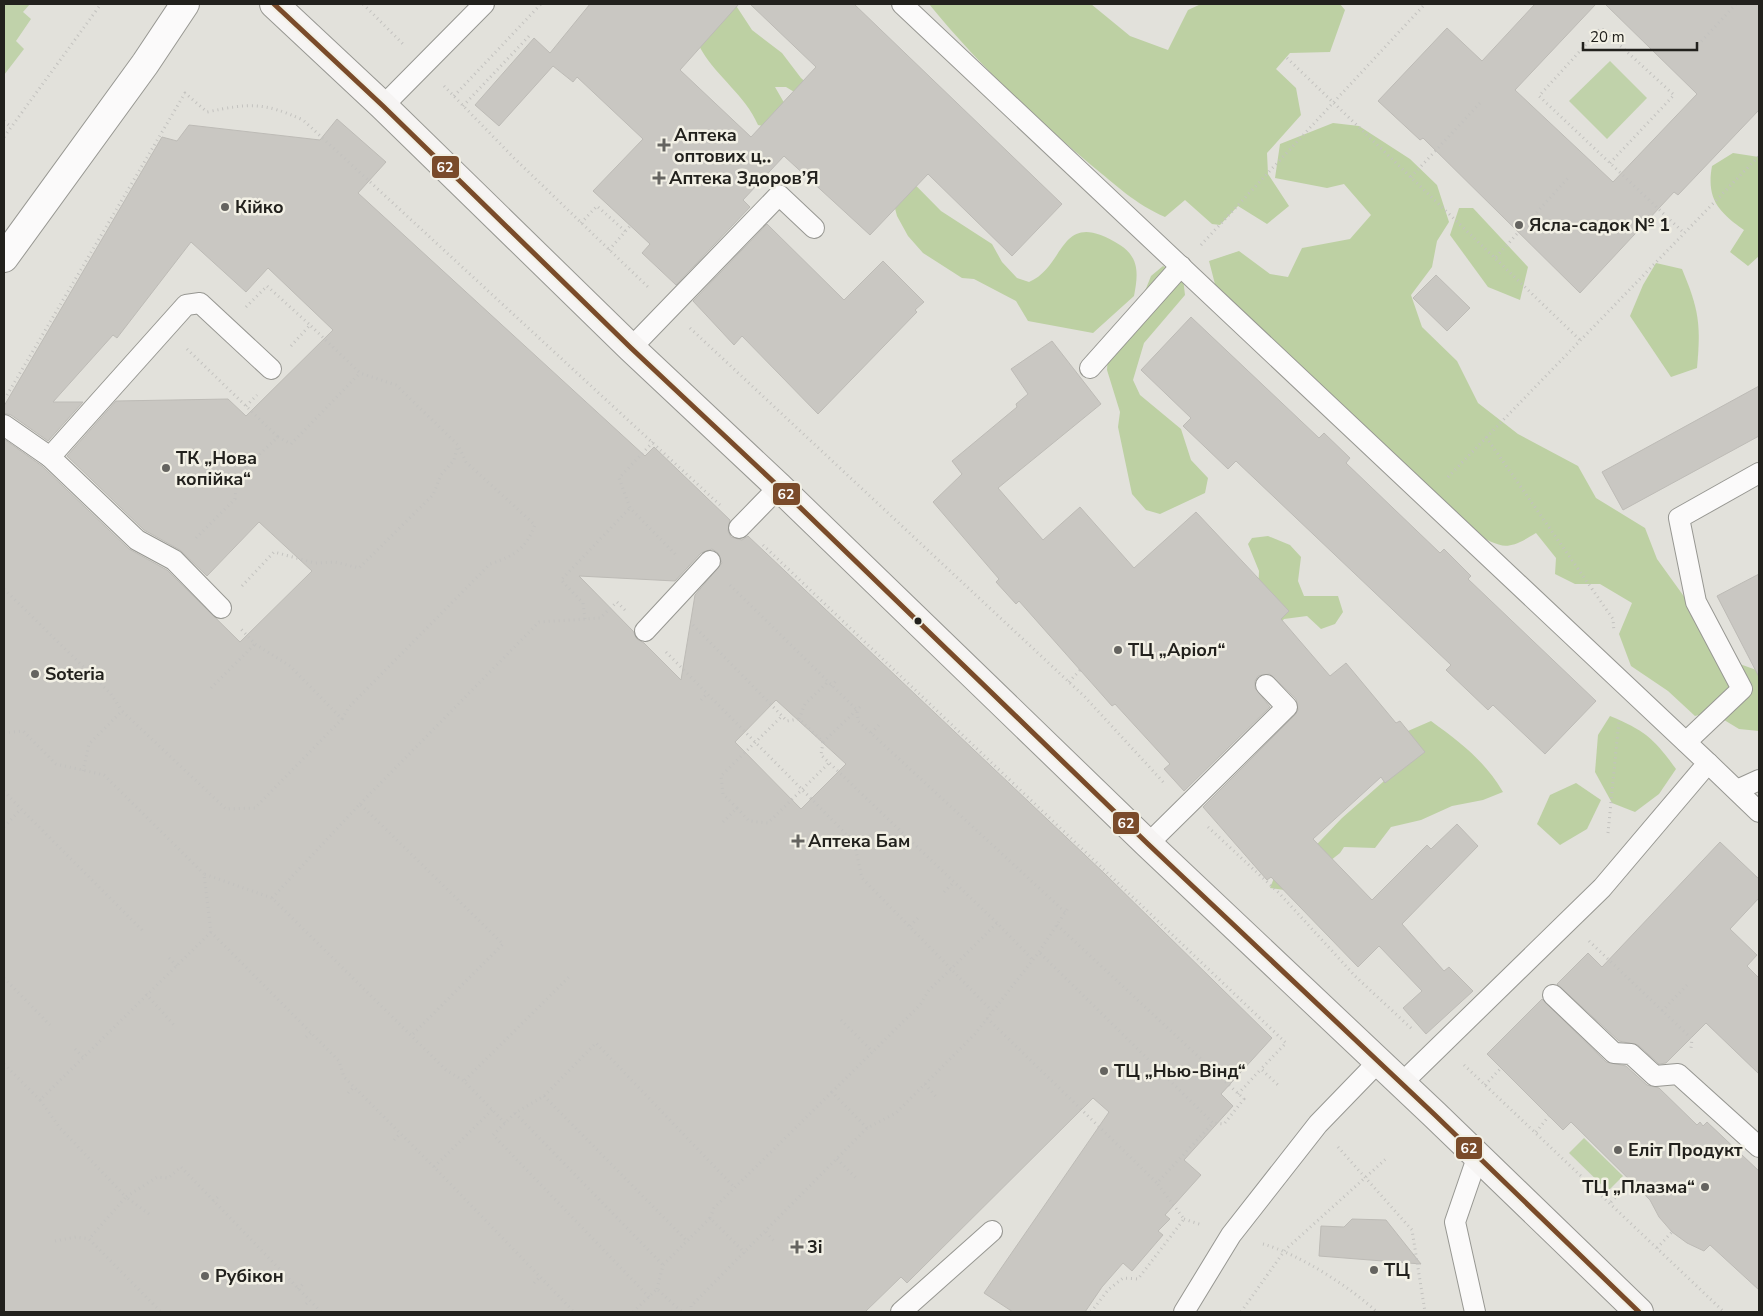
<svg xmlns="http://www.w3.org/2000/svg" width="1763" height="1316" viewBox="0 0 1763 1316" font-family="'Nunito Sans',sans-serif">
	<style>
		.green { fill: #c0d2aa }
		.forest { fill: #bdd0a3 }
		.building { fill: #c9c7c2; stroke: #bdbbb6; fill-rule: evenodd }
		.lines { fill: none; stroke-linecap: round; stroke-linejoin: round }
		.lane-casing { stroke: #979792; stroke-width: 22 }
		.street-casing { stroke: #979792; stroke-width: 30 }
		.secondary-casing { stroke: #979792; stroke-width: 30 }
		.path { stroke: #c3c2bf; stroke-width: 3; stroke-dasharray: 1 4; stroke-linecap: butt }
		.lane { stroke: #fbfafa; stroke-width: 20 }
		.street { stroke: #fbfafa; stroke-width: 28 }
		.secondary { stroke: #f6f4f3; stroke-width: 28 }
		.bus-1-casing { stroke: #f2f0e5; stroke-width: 9 }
		.bus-1 { stroke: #7a4b2a; stroke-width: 5 }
		.poi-dot { fill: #656460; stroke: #f2f0e5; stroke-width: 2 }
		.bus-dot { fill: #22211d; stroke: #f2f0e5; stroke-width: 2 }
		.labels { text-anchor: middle; stroke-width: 5; stroke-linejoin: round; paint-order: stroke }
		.poi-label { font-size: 18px; font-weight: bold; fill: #22211d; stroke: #f2f0e5; text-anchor: start }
		.line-badge { stroke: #f2f0e5; stroke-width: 2 }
		.badge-label { font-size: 14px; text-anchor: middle; font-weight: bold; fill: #fff }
	</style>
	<rect width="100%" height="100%" fill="#e2e1db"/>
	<g class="green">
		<polygon points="4,4 30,4 23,12 31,19 16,41 24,49 4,75"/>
		<polygon points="1610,61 1647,98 1607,139 1569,101"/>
		<polygon points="1584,1138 1623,1176 1608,1191 1569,1153"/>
	</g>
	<g class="forest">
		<path d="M676 4H735L752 30 782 53 801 78 870 139 941 211 992 244 1002 262 1017 278 1029 282C1067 266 1058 206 1120 245 1140 258 1138 275 1134 296L1093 333 1028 321 1016 301 974 279 962 278 923 253 908 236 897 216 891 193 796 93 786 87H775L790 113 781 130 758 125C745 95 718 78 702 51 692 34 691 17 676 4Z"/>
		<path d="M929 4H1091L1130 36 1168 50 1188 10 1201 4H1340L1345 10 1330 52 1290 53 1276 69 1296 88 1301 115 1267 153 1268 174 1289 206 1267 224 1238 206 1220 225 1212 224 1185 200 1165 217C1135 204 1116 185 1091 165 1033 116 977 63 929 4Z"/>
		<path d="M1333 123 1359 126 1410 159 1437 185 1449 222 1437 241 1432 267 1411 295 1422 327 1457 361 1478 403 1518 434 1578 466 1596 498 1645 528 1657 559 1693 609 1737 663 1759 671V731L1739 729 1711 712 1695 716 1668 691 1631 666 1619 634 1632 603 1600 584H1575L1555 574 1556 558 1536 533C1504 553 1502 547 1470 531L1216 288 1209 261 1239 251 1270 274 1288 277 1302 248 1350 239 1371 215 1344 184 1327 188 1275 178 1280 144Z"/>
		<path d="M1733 153 1759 157V256L1748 266 1730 252 1744 230C1719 212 1706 199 1712 166Z"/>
		<polygon points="1459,208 1473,208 1528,267 1520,300 1488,287 1450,235"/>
		<path d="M1656 263 1682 269C1699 310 1701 324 1697 368L1671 377 1630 316 1643 285Z"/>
		<polygon points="1163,266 1183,278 1185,295 1144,343 1133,380 1140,395 1181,429 1191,460 1208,478 1205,493 1160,514 1146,510 1132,494 1118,427 1120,412 1107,370 1108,356 1137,311 1151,276"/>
		<polygon points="1268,536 1290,545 1301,557 1298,581 1304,596 1338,596 1343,612 1335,624 1321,629 1307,616 1284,619 1255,654 1259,571 1248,544 1252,538"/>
		<path d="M1610 716C1646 731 1654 739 1676 769L1659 794 1635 812 1612 803 1595 772 1598 735Z"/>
		<path d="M1431 721C1461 743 1484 760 1503 792L1483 800 1452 806 1421 820 1391 827 1375 848 1344 847 1340 853 1292 891 1270 888 1276 873 1301 861 1342 818 1400 767 1401 734Z"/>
		<polygon points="1576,783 1601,800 1587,829 1560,845 1537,824 1550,795"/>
	</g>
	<g class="building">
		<polygon points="590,4 739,4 680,70 751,137 816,67 750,4 854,4 1062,204 1012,256 928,174 870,235 784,156 743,200 750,207 676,285 642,253 650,244 593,191 643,139 577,77 573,82 553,66 499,126 475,105 534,38 550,53"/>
		<polygon points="1535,4 1596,4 1515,90 1613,182 1697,94 1605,4 1759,4 1759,110 1678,195 1674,192 1580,293 1423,138 1420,140 1378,101 1447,28 1482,61"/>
		<path d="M337 119 386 162 358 193 645 456 654 447 730 520 728 531 731 537 742 540 748 536 1105 874 1272 1038 1221 1094 1233 1106 1184 1160 1201 1175 1165 1215 1170 1219 1158 1231 1163 1235 1132 1271 1123 1263 1102 1287 1085 1312H1013L984 1293 1109 1112 1093 1098 907 1283 901 1277 865 1312H4V439L42 466 129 549 167 570 240 642 312 571 259 522 207 576 180 550 144 530 67 456 116 401 228 399 246 416 333 330 268 268 246 292 191 242 117 338 113 335 53 402H83L48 441 11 415 4 413V406L162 137 177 141 189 125 320 140ZM712 549 718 553 722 563 695 595 681 680 644 643 637 639 633 631 579 576 675 581 701 553ZM776 700 846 764 801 809 735 742Z"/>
		<polygon points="767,224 844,300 883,261 924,302 915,310 917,312 818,414 742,336 734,345 693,301"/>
		<polygon points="1436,275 1470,308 1447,331 1413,298"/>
		<polygon points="1191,317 1319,438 1324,433 1350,458 1346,463 1440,553 1444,549 1471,576 1468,579 1596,701 1545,754 1493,705 1488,710 1446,670 1451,665 1236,461 1228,469 1183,426 1191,418 1141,370"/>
		<polygon points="1052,341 1101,404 998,488 1043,540 1080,507 1134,568 1196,512 1289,611 1281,619 1330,676 1346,663 1396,723 1400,721 1425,752 1385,783 1381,777 1313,839 1372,900 1427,845 1431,849 1457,824 1478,846 1402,924 1444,971 1449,967 1473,991 1426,1034 1403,1008 1422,991 1379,946 1358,967 1271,877 1267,880 1203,807 1295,715 1298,710 1296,699 1270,674 1258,676 1255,681 1255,688 1270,707 1184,791 1164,769 1170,764 1115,704 1112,706 1019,601 1016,604 996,582 999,579 933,502 962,474 952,461 1017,407 1016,404 1028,394 1011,369"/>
		<polygon points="1759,386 1759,436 1623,510 1602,472"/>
		<polygon points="1759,574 1759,677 1717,596"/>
		<polygon points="1720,842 1759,879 1759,898 1730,929 1757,955 1747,966 1759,978 1759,1074 1706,1023 1666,1063 1659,1064 1638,1045 1619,1041 1557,984 1588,953 1602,967"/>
		<polygon points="1542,999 1606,1062 1626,1066 1647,1085 1659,1088 1697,1125 1700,1122 1703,1126 1707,1122 1759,1171 1759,1290 1710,1245 1704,1251 1687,1243 1672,1232 1659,1217 1650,1200 1571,1122 1563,1130 1487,1054"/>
		<polygon points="1352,1219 1386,1220 1421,1264 1319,1256 1321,1226 1344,1227"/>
	</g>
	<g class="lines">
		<defs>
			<g id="lane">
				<polyline points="902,4 1708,763 1602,888 1401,1084"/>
				<polyline points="383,106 484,4"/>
				<polyline points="631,348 779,195 814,228"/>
				<polyline points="1090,368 1181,266"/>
				<polyline points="4,425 50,457 137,540 174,560 221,608"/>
				<polyline points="50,457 186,305 200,303 271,369"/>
				<polyline points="739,528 779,487"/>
				<polyline points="645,631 710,561"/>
				<polyline points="1686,742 1742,689 1696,602 1679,518 1759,473"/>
				<polyline points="1708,763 1759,812"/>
				<polyline points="1737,790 1759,780"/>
				<polyline points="1148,844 1287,707 1266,685"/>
				<polyline points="1553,995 1614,1053 1631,1054 1655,1076 1678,1074 1759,1147"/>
				<polyline points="901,1312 992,1231"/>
				<polyline points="1184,1312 1231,1235 1318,1124 1378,1062"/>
				<polyline points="1475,1312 1455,1222 1477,1158"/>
			</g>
			<polyline id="street" points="4,258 145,64 185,4"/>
			<polyline id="secondary" points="274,4 383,106 631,348 779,487 1148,844 1435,1115 1639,1312"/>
		</defs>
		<use href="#lane" class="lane-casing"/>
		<use href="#street" class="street-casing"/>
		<use href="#secondary" class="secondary-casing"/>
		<g class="path">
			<polyline points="363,4 403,44"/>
			<polyline points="1698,45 1736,4"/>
			<polyline points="1287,58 1580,340"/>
			<polyline points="444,86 514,158 648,287"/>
			<polyline points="454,96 541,4"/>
			<polyline points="463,106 531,34"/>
			<polyline points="4,121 11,127"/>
			<polyline points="4,137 101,4"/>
			<polyline points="1610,163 1674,95 1601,28 1539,96 1684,233"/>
			<polyline points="1411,177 1480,103"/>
			<polyline points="581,223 597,206 625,231"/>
			<polyline points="1201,245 1425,4"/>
			<polyline points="609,250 630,226"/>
			<polyline points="1496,257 1569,177"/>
			<polyline points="246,307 267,286 310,325"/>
			<polyline points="690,328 1085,697 1165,784"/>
			<path d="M291 346 310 325 360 373 396 385 458 445 466 462 535 525C525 550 514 556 490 564L349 707 342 719"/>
			<polyline points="187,349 278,437"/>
			<path d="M7 395 185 93 207 112C250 103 263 102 303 120L720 505"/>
			<polyline points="246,406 257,395"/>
			<polyline points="1486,437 1613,619 1614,632"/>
			<polyline points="653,442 619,478 630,508 676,555"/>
			<polyline points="1448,477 1759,156"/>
			<polyline points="196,538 235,499 237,475 278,437 291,444 360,373"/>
			<polyline points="763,545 1286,1043 1261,1069 1278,1085"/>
			<polyline points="730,585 857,710 858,721 1065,912"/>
			<polyline points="242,586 274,552 315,563 335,562 359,568 433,495 441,475 454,460 458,445"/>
			<polyline points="4,589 111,694 122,711"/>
			<polyline points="585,619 583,603 561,580 630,508"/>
			<polyline points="693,625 787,721 799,719 823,742 821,755 997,923"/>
			<polyline points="666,652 854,842 862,878 951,969 997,923 1033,960"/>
			<polyline points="1069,682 1080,670"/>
			<polyline points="831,686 836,681"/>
			<polyline points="211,688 255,644"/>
			<polyline points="701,700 707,694"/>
			<polyline points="799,719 805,704 827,683"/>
			<polyline points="4,733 23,731 56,764 104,775 204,874"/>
			<polyline points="871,733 881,723"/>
			<polyline points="823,742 862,705"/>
			<polyline points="83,771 89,744 122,711 226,809 255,808 342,719 290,666 255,644 240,628"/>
			<polyline points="4,791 21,809"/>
			<polyline points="360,804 539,622 600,618 617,602 625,610"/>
			<polyline points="737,808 723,794 721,776 782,716"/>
			<polyline points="723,822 737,808 749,821 768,823 830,762"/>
			<polyline points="4,827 21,809 144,932"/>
			<polyline points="1208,827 1279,893 1355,976 1413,1030"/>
			<polyline points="1608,833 1619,720"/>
			<polyline points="845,847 852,840"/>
			<polyline points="944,892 954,882"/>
			<polyline points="272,898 360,804 503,944 411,1036"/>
			<polyline points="1057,925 1244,1099 1224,1124 1213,1123"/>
			<polyline points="910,926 918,918"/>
			<polyline points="211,932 40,1100 60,1128 126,1197 157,1177 168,1178 181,1167 321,1312"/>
			<polyline points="1589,941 1692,1039 1691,1048"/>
			<polyline points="169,958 177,966"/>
			<polyline points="4,978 50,1025"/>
			<polyline points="146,994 174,1025"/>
			<polyline points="1662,1011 1689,983"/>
			<polyline points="987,1018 1157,1183 1213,1123 1039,952"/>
			<polyline points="841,1020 873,1052"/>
			<polyline points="306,1037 311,1033"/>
			<polyline points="75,1049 83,1057"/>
			<polyline points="4,1064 40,1100"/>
			<polyline points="1464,1065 1724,1312"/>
			<polyline points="925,1084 938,1099"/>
			<polyline points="1485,1085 1501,1068"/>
			<polyline points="348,1093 354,1087"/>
			<polyline points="1238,1094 1261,1069"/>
			<polyline points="544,1096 687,1241"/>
			<polyline points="492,1110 434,1167 574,1312"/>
			<polyline points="515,1113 663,1265"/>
			<polyline points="505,1123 464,1081 569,977"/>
			<polyline points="867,1128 832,1092 920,1005 929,990 951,969 992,1011"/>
			<polyline points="1536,1132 1549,1116"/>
			<polyline points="394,1140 400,1134"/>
			<polyline points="1338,1147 1412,1230 1425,1312"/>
			<polyline points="837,1159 857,1179"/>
			<polyline points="434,1167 344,1077 339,1061 211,932 204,874 272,898 446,1070 464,1081"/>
			<polyline points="213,1201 218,1197"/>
			<polyline points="1611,1202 1631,1181"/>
			<polyline points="149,1214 126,1197 89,1239 161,1312"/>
			<polyline points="710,1218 714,1208 832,1092"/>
			<polyline points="1184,1219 1202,1225"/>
			<polyline points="766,1232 775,1242"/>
			<polyline points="55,1241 76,1237 89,1239"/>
			<path d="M1263 1244C1299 1254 1350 1287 1377 1312"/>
			<polyline points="1657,1248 1672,1232"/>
			<polyline points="534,1283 540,1277"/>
			<polyline points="298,1289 303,1284"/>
			<polyline points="657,1289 663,1265 710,1218 745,1253"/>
			<polyline points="649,1297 493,1135 515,1113 544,1096 596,1043 734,1187"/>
			<polyline points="306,1304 309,1301"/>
			<polyline points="633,1312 657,1289 682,1312"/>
			<polyline points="691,1312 691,1306 867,1128 896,1113 975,1034 1039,952 1068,908"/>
			<polyline points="1091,1312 1108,1290 1123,1278 1138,1279 1184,1219 1157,1183"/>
			<polyline points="1241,1312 1285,1250 1388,1157"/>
		</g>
		<use href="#lane" class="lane"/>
		<use href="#street" class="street"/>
		<use href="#secondary" class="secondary"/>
		<defs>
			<polyline id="bus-1" points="274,4 383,106 631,348 779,487 1148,844 1435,1115 1639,1312"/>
		</defs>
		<use href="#bus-1" class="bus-1-casing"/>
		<use href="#bus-1" class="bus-1"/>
	</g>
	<g class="poi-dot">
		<path d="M661.5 137.5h5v5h5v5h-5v5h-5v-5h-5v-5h5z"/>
		<path d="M656.5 170.5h5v5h5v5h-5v5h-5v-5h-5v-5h5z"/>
		<circle cx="225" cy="207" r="5"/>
		<circle cx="1519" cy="225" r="5"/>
		<circle cx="166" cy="468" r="5"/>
		<circle cx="1118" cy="650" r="5"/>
		<circle cx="35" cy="674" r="5"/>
		<path d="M795.5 833.5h5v5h5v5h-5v5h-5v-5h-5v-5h5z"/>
		<circle cx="1104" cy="1071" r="5"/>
		<circle cx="1618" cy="1150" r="5"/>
		<circle cx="1705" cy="1187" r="5"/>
		<path d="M794.5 1239.5h5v5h5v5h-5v5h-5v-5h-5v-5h5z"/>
		<circle cx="1374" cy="1270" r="5"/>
		<circle cx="205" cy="1276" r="5"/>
	</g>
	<circle class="bus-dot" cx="918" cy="621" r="4.5"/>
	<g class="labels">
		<g class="poi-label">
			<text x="674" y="141">Аптека<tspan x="674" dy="21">оптових ц‥</tspan></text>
			<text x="669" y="184">Аптека Здоров’Я</text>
			<text x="235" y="213">Кійко</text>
			<text x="1529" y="231">Ясла-садок № 1</text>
			<text x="176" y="464">ТК „Нова<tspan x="176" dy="21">копійка“</tspan></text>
			<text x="1128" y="656">ТЦ „Аріол“</text>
			<text x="45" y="680">Soteria</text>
			<text x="808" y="847">Аптека Бам</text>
			<text x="1114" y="1077">ТЦ „Нью-Вінд“</text>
			<text x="1628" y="1156">Еліт Продукт</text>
			<text x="1695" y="1193" text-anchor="end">ТЦ „Плазма“</text>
			<text x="807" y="1253">3і</text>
			<text x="1384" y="1276">ТЦ</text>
			<text x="215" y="1282">Рубікон</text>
		</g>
	</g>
	<g class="line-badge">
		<rect x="431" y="155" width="29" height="24" rx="5" fill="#7a4b2a"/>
		<rect x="772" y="482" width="29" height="24" rx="5" fill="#7a4b2a"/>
		<rect x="1112" y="811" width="28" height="24" rx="5" fill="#7a4b2a"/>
		<rect x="1455" y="1136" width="28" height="24" rx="5" fill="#7a4b2a"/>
	</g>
	<g class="badge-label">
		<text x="445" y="172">62</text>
		<text x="786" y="499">62</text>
		<text x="1126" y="828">62</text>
		<text x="1469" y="1153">62</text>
	</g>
	<rect width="1763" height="1316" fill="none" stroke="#22211d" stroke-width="10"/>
	<path d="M1583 42v8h114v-8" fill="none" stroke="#22211d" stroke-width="2.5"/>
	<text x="1590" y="42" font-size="15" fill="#22211d" stroke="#f2f0e5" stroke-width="4" paint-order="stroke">20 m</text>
</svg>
